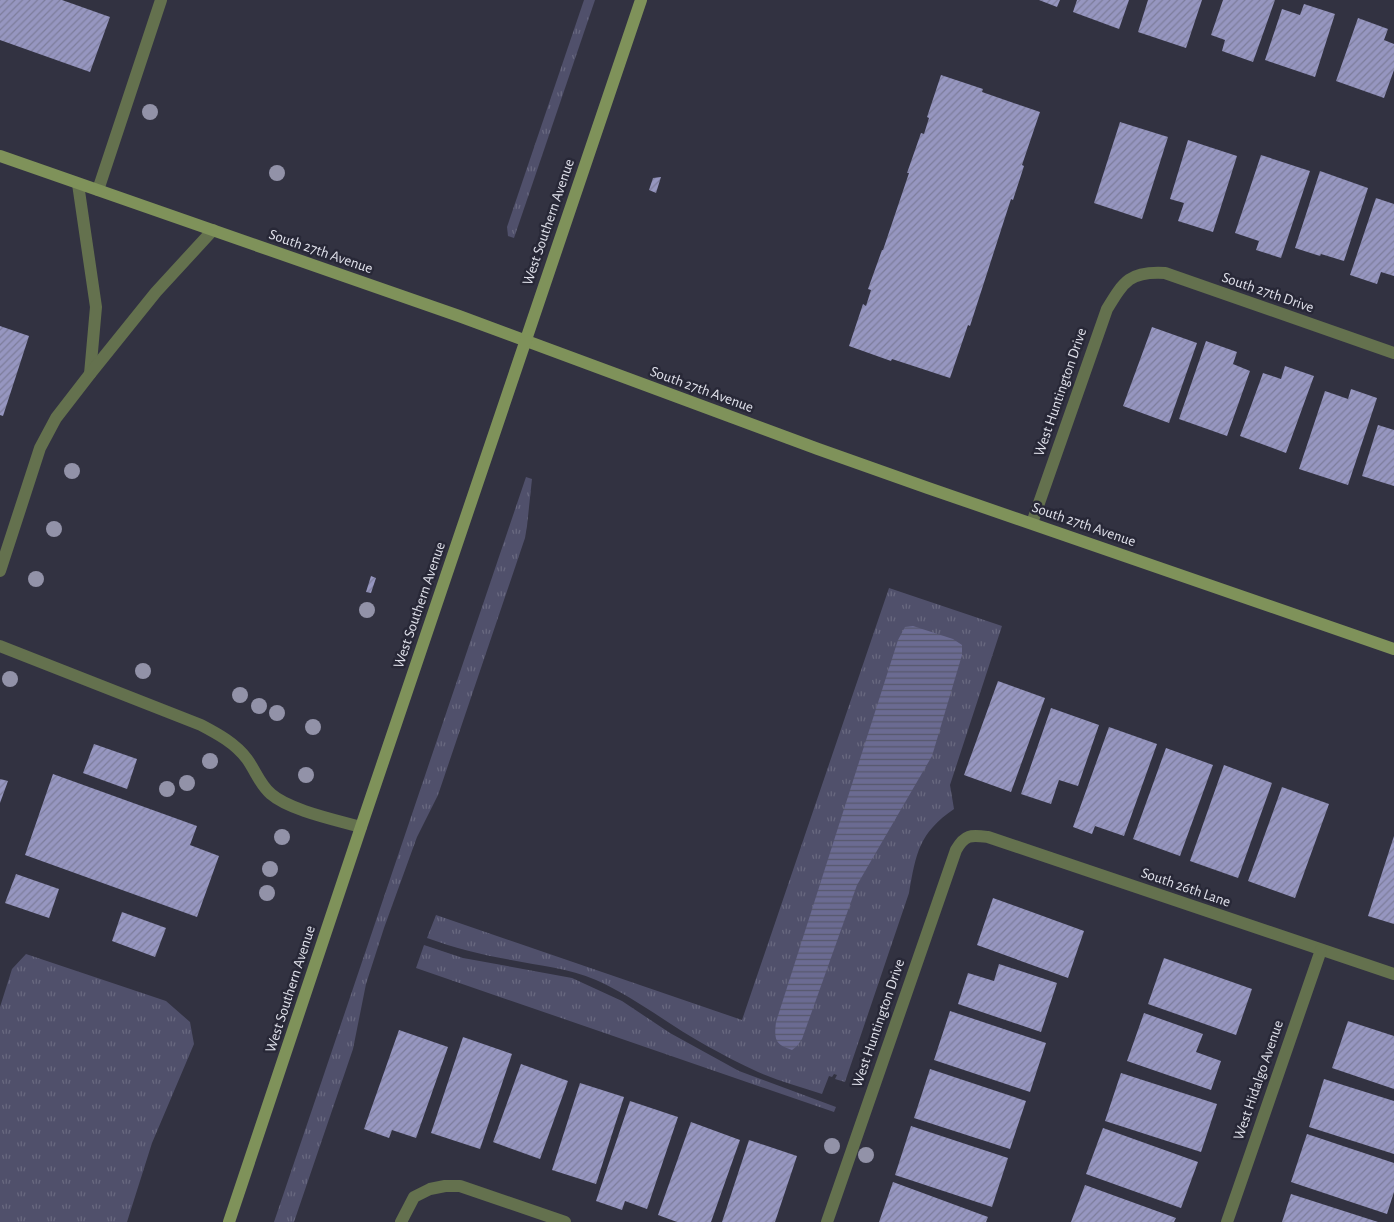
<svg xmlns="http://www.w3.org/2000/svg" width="1394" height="1222" viewBox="0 0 1394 1222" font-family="'Alegreya Sans',sans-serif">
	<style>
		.grass { fill: url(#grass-tufts) }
		.water { fill: url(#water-rules) }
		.building { fill: url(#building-hatch) }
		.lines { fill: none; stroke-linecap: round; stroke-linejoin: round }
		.lane { stroke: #64714e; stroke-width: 12 }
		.street { stroke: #64714e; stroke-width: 12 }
		.secondary { stroke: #7f925a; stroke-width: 12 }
		.tree { fill: #9292a8 }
		.labels { text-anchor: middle; stroke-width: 5; stroke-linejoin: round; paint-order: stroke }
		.street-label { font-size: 15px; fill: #e0e1eb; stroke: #282837 }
	</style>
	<defs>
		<pattern id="grass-tufts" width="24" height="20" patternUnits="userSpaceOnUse" patternTransform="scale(1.25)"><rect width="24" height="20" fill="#50506b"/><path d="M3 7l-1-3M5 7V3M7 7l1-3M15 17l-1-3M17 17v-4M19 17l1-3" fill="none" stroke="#696980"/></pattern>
		<pattern id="water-rules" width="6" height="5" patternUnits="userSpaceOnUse" patternTransform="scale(1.25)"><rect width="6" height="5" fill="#6b6b92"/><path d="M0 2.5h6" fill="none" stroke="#57586c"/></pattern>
		<pattern id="building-hatch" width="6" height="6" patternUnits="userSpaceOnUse" patternTransform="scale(1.25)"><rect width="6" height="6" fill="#9696c0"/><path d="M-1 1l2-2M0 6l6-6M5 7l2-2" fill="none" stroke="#7d7d9b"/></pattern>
	</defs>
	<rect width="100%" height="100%" fill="#323241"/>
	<g class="grass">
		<polygon points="584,0 595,0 514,238 508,236 507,227"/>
		<polygon points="526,477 532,479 527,526 525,538 438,795 417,837 384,928 366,984 353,1049 294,1222 274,1222"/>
		<path d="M889 588 1002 626 950 785 954 809C919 833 916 853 909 893L845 1082 835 1079 837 1075 834 1074 832 1077 829 1076 822 1094C801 1087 779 1081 758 1072 740 1064 724 1055 707 1046 669 1025 636 998 596 980 569 968 540 966 511 960 482 955 455 948 427 938L436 915 742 1020Z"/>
		<polygon points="424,945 463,958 572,978 622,1001 670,1033 739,1071 836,1107 834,1112 416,968"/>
		<polygon points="26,954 166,1001 190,1022 194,1044 152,1143 127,1222 0,1222 0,1007 12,969"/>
	</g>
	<path class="water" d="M913 626 953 639 962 645V655L932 756 857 885 802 1039 797 1046 792 1050C775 1044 774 1040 776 1022L898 640 905 627Z"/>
	<g class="building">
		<polygon points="0,0 62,0 110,17 90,72 0,40"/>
		<polygon points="1039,0 1060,0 1057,7"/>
		<polygon points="1077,0 1129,0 1119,29 1073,12"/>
		<polygon points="1148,0 1202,0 1186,48 1138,32"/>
		<polygon points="1223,0 1275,0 1253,62 1222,51 1225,40 1211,35"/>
		<polygon points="1304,4 1335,14 1315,77 1265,60 1282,9 1300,15"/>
		<polygon points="1358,18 1388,29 1384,40 1394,44 1394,70 1384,98 1336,81"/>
		<polygon points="941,75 983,89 982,92 1040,112 1022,165 1024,166 1013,200 1011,199 970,326 968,325 950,378 892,359 891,361 849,346 863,304 866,306 871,290 868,289 882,250 883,250 909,173 907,173 921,133 924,134 929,118 927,117"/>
		<polygon points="1120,122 1168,137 1142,219 1094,203"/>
		<polygon points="1188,140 1237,156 1213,232 1178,221 1184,203 1170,199"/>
		<polygon points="1261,155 1310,171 1281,258 1256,250 1259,241 1235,233"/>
		<polygon points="1320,171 1368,188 1344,261 1321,254 1320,256 1295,248"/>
		<polygon points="661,177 656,193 649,190 653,178"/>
		<polygon points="1376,198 1394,204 1394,276 1381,272 1377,284 1350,275"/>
		<polygon points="0,326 29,336 3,416 0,415"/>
		<polygon points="1152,327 1197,343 1169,423 1123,406"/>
		<polygon points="1206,341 1237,352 1233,364 1250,371 1227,436 1179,419"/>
		<polygon points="1285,366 1314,376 1286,453 1240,436 1263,373 1281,379"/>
		<polygon points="1351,389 1377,398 1348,485 1299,469 1325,391 1348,399"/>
		<polygon points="1378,425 1394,430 1394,486 1362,476"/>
		<polygon points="371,576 376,578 371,593 366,592"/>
		<polygon points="998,681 1045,698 1011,792 964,775"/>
		<polygon points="1051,708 1099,725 1078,786 1059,780 1051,804 1021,794"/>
		<polygon points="1109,727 1157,744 1124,836 1095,826 1092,834 1073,827"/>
		<polygon points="94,744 137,759 127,789 83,773"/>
		<polygon points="1166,748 1213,765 1180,856 1133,839"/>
		<polygon points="1224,765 1272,783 1238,878 1190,861"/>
		<polygon points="53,774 197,826 190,845 219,856 197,917 25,855"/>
		<polygon points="0,779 8,781 0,803"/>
		<polygon points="1282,787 1329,804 1295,898 1248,881"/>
		<polygon points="1394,836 1394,924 1368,916"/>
		<polygon points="16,874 59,889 49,918 5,903"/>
		<polygon points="993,898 1084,931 1068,978 977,945"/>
		<polygon points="122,912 166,928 155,957 112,941"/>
		<polygon points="1164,958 1252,989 1236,1035 1148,1004"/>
		<polygon points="999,964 1057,983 1041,1032 958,1004 968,973 994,981"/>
		<polygon points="950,1011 1046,1043 1030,1092 934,1060"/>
		<polygon points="1144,1013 1203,1034 1196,1052 1221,1061 1211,1090 1127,1061"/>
		<polygon points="1348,1021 1394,1036 1394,1089 1332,1068"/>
		<polygon points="399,1030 448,1047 416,1138 392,1130 389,1138 364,1129"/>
		<polygon points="463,1037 512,1054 480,1149 431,1133"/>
		<polygon points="521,1064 568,1081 540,1159 493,1142"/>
		<polygon points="930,1069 1026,1101 1010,1149 914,1118"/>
		<polygon points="1121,1073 1217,1104 1201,1152 1105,1121"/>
		<polygon points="1324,1079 1394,1101 1394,1154 1309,1127"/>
		<polygon points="580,1083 624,1097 596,1184 552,1170"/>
		<polygon points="630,1101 678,1117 647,1209 625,1201 622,1210 596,1201"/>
		<polygon points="691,1122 740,1140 711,1222 677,1222 658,1215"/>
		<polygon points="911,1126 1008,1158 992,1207 895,1175"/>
		<polygon points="1103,1128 1198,1162 1181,1208 1086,1174"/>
		<polygon points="1307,1134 1394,1163 1394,1192 1387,1214 1291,1182"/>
		<polygon points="749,1140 797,1156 775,1222 722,1222"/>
		<polygon points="893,1182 988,1217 986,1222 879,1222"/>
		<polygon points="1085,1185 1176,1218 1174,1222 1071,1222"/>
		<polygon points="1291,1194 1378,1222 1282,1222"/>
	</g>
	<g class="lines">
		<g class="lane">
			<polyline points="78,184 96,307 90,374"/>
			<polyline points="98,190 161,0"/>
			<polyline points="0,571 40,448 56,418 90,374 156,292 213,230"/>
			<path d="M0 646 201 725C218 734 235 743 247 759 255 770 260 785 271 794 289 810 336 820 361 827"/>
		</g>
		<g class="street">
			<path d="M1032 523 1107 309C1124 281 1130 271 1165 273L1394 353"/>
			<polyline points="401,1222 414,1197 430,1189 445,1186 460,1186 565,1222"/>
			<path d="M827 1222 956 850C965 834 971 835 988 837L1394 974"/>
			<polyline points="1227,1222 1321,950"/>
		</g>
		<g class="secondary">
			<polyline points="0,156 459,316 818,449 928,488 1394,649"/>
			<polyline points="229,1222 361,827 641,0"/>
		</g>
	</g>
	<g class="tree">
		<circle cx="150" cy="112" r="8"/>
		<circle cx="277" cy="173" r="8"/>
		<circle cx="72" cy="471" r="8"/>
		<circle cx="54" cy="529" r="8"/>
		<circle cx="36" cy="579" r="8"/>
		<circle cx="367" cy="610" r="8"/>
		<circle cx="143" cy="671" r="8"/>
		<circle cx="10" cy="679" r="8"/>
		<circle cx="240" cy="695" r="8"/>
		<circle cx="259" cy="706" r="8"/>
		<circle cx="277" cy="713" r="8"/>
		<circle cx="313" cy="727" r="8"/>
		<circle cx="210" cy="761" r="8"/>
		<circle cx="306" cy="775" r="8"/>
		<circle cx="187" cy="783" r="8"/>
		<circle cx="167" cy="789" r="8"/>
		<circle cx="282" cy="837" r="8"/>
		<circle cx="270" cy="869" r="8"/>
		<circle cx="267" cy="893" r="8"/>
		<circle cx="832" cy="1146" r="8"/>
		<circle cx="866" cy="1155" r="8"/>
	</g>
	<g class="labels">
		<g class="street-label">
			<text transform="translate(548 222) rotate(-71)" y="5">West Southern Avenue</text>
			<text transform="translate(321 251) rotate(19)" y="5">South 27th Avenue</text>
			<text transform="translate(1268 292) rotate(19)" y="5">South 27th Drive</text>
			<text transform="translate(702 389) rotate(20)" y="5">South 27th Avenue</text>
			<text transform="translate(1060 392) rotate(-71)" y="5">West Huntington Drive</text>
			<text transform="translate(1084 524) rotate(19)" y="5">South 27th Avenue</text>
			<text transform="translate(419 605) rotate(-71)" y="5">West Southern Avenue</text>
			<text transform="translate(1186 887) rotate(19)" y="5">South 26th Lane</text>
			<text transform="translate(290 989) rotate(-72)" y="5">West Southern Avenue</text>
			<text transform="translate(878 1023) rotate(-71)" y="5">West Huntington Drive</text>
			<text transform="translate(1258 1080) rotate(-71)" y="5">West Hidalgo Avenue</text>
		</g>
	</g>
</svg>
